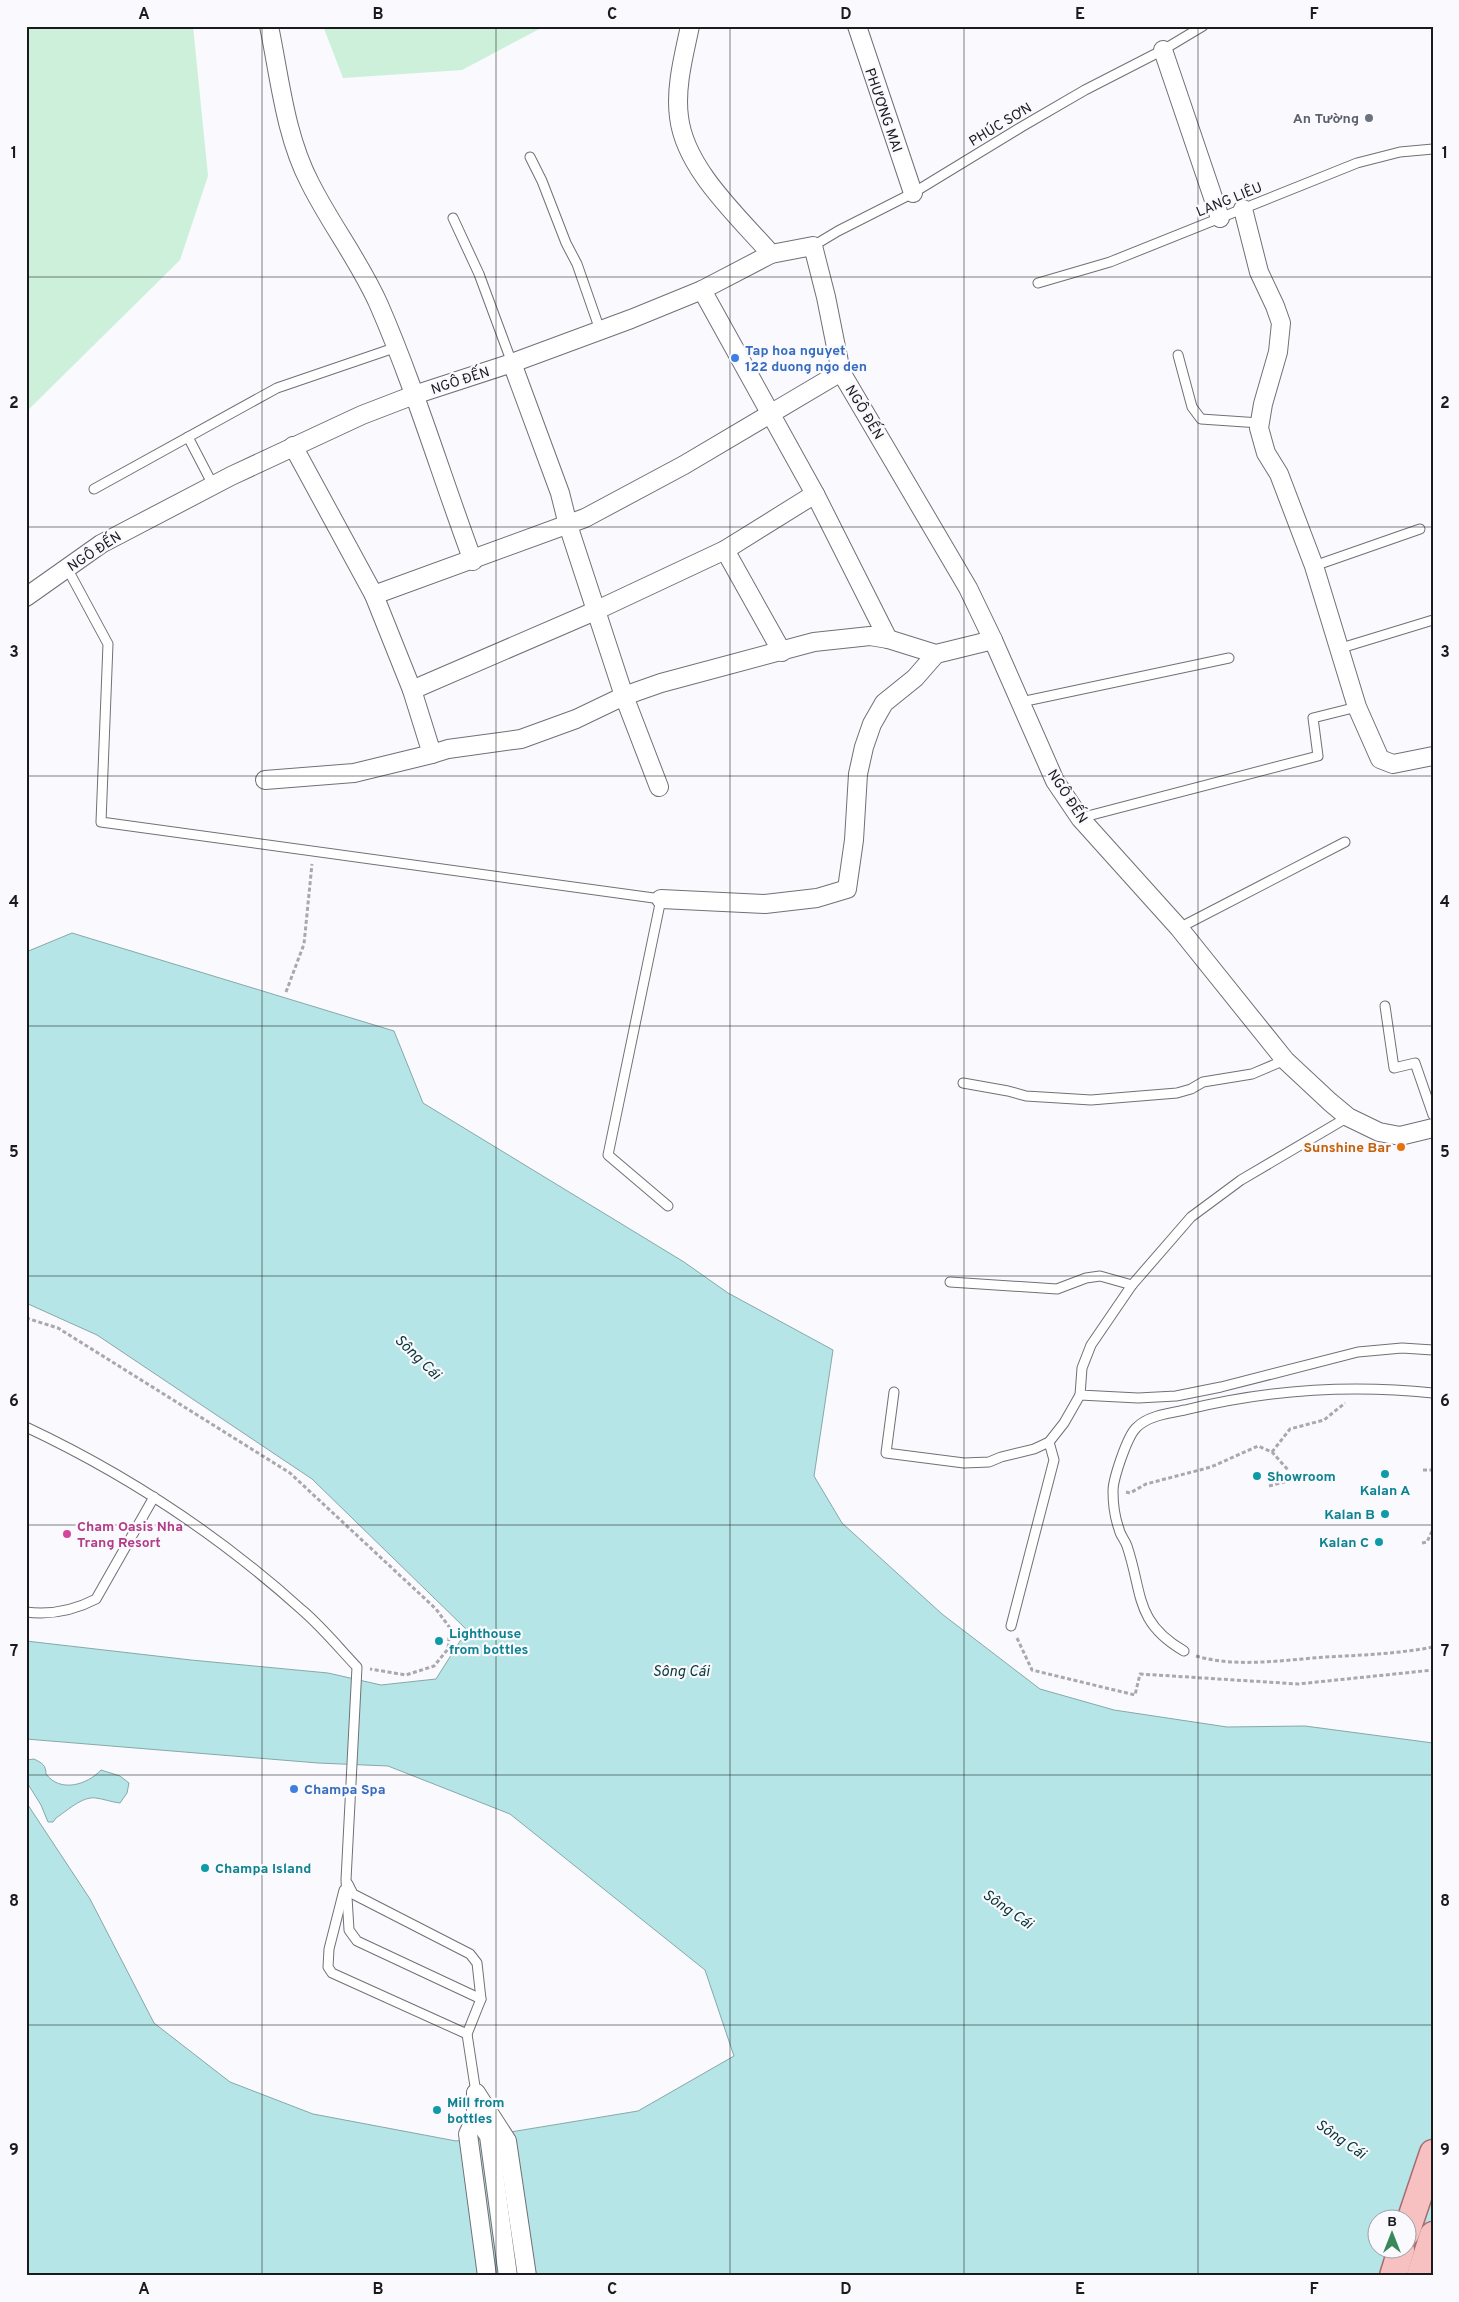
<svg xmlns="http://www.w3.org/2000/svg" width="1459" height="2302" viewBox="0 0 1459 2302" font-family="Overpass,sans-serif">
	<style>
		.green { fill: #ccf0d9 }
		.water { fill: #b5e5e6; stroke: #87a8aa; fill-rule: evenodd }
		.lines { fill: none; stroke-linecap: round; stroke-linejoin: round }
		.lane-casing { stroke: #707077; stroke-width: 11 }
		.street-casing { stroke: #707077; stroke-width: 20 }
		.primary-casing { stroke: #a66c6f; stroke-width: 29 }
		.path { stroke: #a9a9ad; stroke-width: 3; stroke-dasharray: 4 2.5; stroke-linecap: butt }
		.lane { stroke: #fff; stroke-width: 9 }
		.street { stroke: #fff; stroke-width: 18 }
		.primary { stroke: #f7c1c2; stroke-width: 26 }
		.grid { fill: none; stroke: #1b1b1e; stroke-width: 1; stroke-opacity: 0.55 }
		.worship-dot { fill: #6b7280; stroke: #f9f9fe; stroke-width: 2 }
		.shop-dot { fill: #3f7fe0; stroke: #f9f9fe; stroke-width: 2 }
		.food-dot { fill: #e8710a; stroke: #f9f9fe; stroke-width: 2 }
		.culture-dot { fill: #0f9aa8; stroke: #f9f9fe; stroke-width: 2 }
		.hotel-dot { fill: #d1479c; stroke: #f9f9fe; stroke-width: 2 }
		.labels { text-anchor: middle; stroke-width: 4.5; stroke-linejoin: round; paint-order: stroke }
		.street-label { font-size: 14px; fill: #1b1b1e; stroke: #f9f9fe }
		.worship-label { font-size: 14px; font-weight: bold; fill: #5b616d; stroke: #f9f9fe; text-anchor: end }
		.shop-label { font-size: 14px; font-weight: bold; fill: #366cbe; stroke: #f9f9fe; text-anchor: start }
		.food-label { font-size: 14px; font-weight: bold; fill: #c56008; stroke: #f9f9fe; text-anchor: end }
		.culture-label { font-size: 14px; font-weight: bold; fill: #0d838f; stroke: #f9f9fe; text-anchor: start }
		.hotel-label { font-size: 14px; font-weight: bold; fill: #b23c85; stroke: #f9f9fe; text-anchor: start }
		.water-label { font-size: 15px; font-style: italic; fill: #083738; stroke: #f9f9fe }
		.neatline { fill: none; stroke: #1b1b1e; stroke-width: 2 }
		.grid-label { font-size: 16px; text-anchor: middle; font-weight: bold; fill: #1b1b1e }
	</style>
	<rect width="100%" height="100%" fill="#f9f9fe"/>
	<g class="green">
		<polygon points="26,26 193,26 208,176 180,260 26,412"/>
		<polygon points="323,26 545,26 462,70 343,78"/>
	</g>
	<g class="water">
		<path d="M72 933 394 1031 423 1103 684 1262 728 1293 833 1350 814 1476 842 1523 942 1614 1040 1689 1114 1710 1227 1727 1305 1726 1433 1743V2276H26V1802L90 1899 154 2023 230 2082 313 2114 456 2141 638 2111 734 2056 705 1970 510 1814 388 1766 318 1763 26 1739V1641L191 1660 328 1673 381 1685 436 1679 467 1630 312 1479 97 1335 26 1303V952ZM1376 2220H1406V2250H1376Z"/>
		<path d="M34 1759C42 1763 46 1765 46 1774 60 1793 87 1785 101 1770L120 1776 129 1783 127 1793 120 1803C111 1802 104 1799 96 1798 82 1796 67 1811 56 1818L53 1822H48L41 1805 26 1781V1760Z"/>
	</g>
	<g class="lines">
		<defs>
			<g id="lane">
				<polyline points="530,157 542,181 566,243 577,264 600,330"/>
				<polyline points="453,218 479,274 512,363"/>
				<polyline points="813,246 838,231 913,193 1023,126 1085,90 1163,50 1203,26"/>
				<polyline points="1038,283 1110,262 1357,163 1400,152 1433,149"/>
				<polyline points="1178,355 1192,407 1201,419 1260,423"/>
				<polyline points="188,437 213,485"/>
				<polyline points="94,489 277,388 397,347"/>
				<polyline points="1314,566 1420,529"/>
				<polyline points="67,568 108,644 101,822 661,899 608,1155 668,1206"/>
				<polyline points="1338,649 1433,620"/>
				<polyline points="1021,702 1229,658"/>
				<polyline points="1080,818 1318,756 1313,718 1357,707"/>
				<polyline points="1179,928 1345,842"/>
				<polyline points="1385,1006 1394,1068 1415,1063 1433,1115"/>
				<polyline points="963,1083 1008,1091 1026,1096 1091,1100 1177,1093 1191,1089 1203,1082 1252,1074 1285,1060"/>
				<polyline points="1348,1117 1241,1180 1191,1217 1132,1285 1091,1345 1082,1368 1080,1395 1138,1398 1176,1396 1221,1387 1358,1352 1402,1348 1433,1350"/>
				<polyline points="950,1282 1057,1289 1086,1278 1100,1276 1132,1285"/>
				<polyline points="894,1392 886,1453 964,1463 989,1462 1001,1457 1034,1449 1049,1442 1064,1423 1080,1395"/>
				<path d="M26 1427C126 1474 220 1536 302 1610 322 1627 339 1648 357 1667L346 1880 349 1930 357 1941 481 1999"/>
				<path d="M26 1612C50 1615 75 1610 96 1599L154 1497"/>
				<polyline points="1011,1626 1054,1460 1049,1442"/>
				<path d="M1184 1651C1134 1622 1143 1593 1127 1546 1125 1540 1120 1535 1119 1529 1115 1518 1113 1503 1113 1491 1113 1479 1127 1437 1136 1428 1147 1416 1169 1413 1185 1410 1266 1390 1349 1384 1433 1393"/>
				<polyline points="348,1884 353,1894 470,1954 477,1963 481,1999 467,2034 476,2093"/>
				<polyline points="344,1890 329,1949 328,1967 332,1973 467,2034"/>
			</g>
			<g id="street">
				<path d="M269 26C280 79 285 135 310 183 331 225 360 262 379 305 415 388 441 475 473 561"/>
				<path d="M690 26C684 55 675 87 679 117 685 169 738 216 771 254"/>
				<polyline points="857,26 913,193"/>
				<polyline points="1163,50 1220,218"/>
				<polyline points="1243,209 1259,272 1275,306 1281,323 1278,352 1263,404 1259,428 1266,453 1279,474 1314,566 1357,707 1380,759 1393,764 1433,756"/>
				<polyline points="702,290 815,494 888,639"/>
				<polyline points="512,363 560,493 568,525 624,696 659,787"/>
				<polyline points="293,446 374,595 412,690 432,754 448,749 521,739 576,719 624,696 661,683 814,642 870,636 888,639 936,654 993,640"/>
				<polyline points="725,550 782,652"/>
				<polyline points="374,595 585,518 684,465 841,372"/>
				<polyline points="26,597 101,544 231,476 362,415 414,395 512,363 631,319 702,290 771,254 813,246 826,297 841,372 968,588 993,640 1055,781 1080,818 1179,928 1285,1060 1330,1102 1348,1117 1379,1132 1400,1136 1433,1128"/>
				<polyline points="412,690 595,611 725,550 815,494"/>
				<polyline points="265,780 354,773 432,754"/>
				<polyline points="661,899 765,904 817,898 847,889 854,840 858,774 864,747 872,724 884,703 915,678 936,654"/>
				<polyline points="476,2093 507,2141 527,2276"/>
				<polyline points="476,2093 476,2117 468,2134 487,2276"/>
				<polyline points="476,2117 489,2136 508,2276"/>
			</g>
			<g id="primary">
				<polyline points="1406,2233 1433,2153"/>
				<polyline points="1393,2276 1401,2250"/>
				<polyline points="1420,2276 1433,2235"/>
			</g>
		</defs>
		<use href="#lane" class="lane-casing"/>
		<use href="#street" class="street-casing"/>
		<use href="#primary" class="primary-casing"/>
		<g class="path">
			<polyline points="286,992 304,944 312,864"/>
			<polyline points="26,1318 58,1328 290,1473 436,1609 450,1628 448,1649 434,1666 406,1675 370,1669"/>
			<polyline points="1272,1452 1290,1429 1324,1420 1345,1403"/>
			<polyline points="1423,1470 1433,1470"/>
			<polyline points="1269,1486 1288,1481"/>
			<polyline points="1126,1492 1130,1493 1146,1484 1211,1467 1258,1446 1272,1452 1289,1471"/>
			<polyline points="1422,1543 1427,1542 1433,1529"/>
			<polyline points="1017,1638 1032,1670 1135,1695 1140,1674 1298,1684 1433,1670"/>
			<path d="M1196 1656C1237 1668 1283 1660 1326 1657 1362 1655 1397 1654 1433 1647"/>
		</g>
		<use href="#lane" class="lane"/>
		<use href="#street" class="street"/>
		<use href="#primary" class="primary"/>
	</g>
	<path class="grid" d="M262 26V2276M496 26V2276M730 26V2276M964 26V2276M1198 26V2276M26 277H1433M26 527H1433M26 776H1433M26 1026H1433M26 1276H1433M26 1525H1433M26 1775H1433M26 2025H1433"/>
	<circle class="worship-dot" cx="1369" cy="118" r="5"/>
	<g class="shop-dot">
		<circle cx="735" cy="358" r="5"/>
		<circle cx="294" cy="1789" r="5"/>
	</g>
	<circle class="food-dot" cx="1401" cy="1147" r="5"/>
	<g class="culture-dot">
		<circle cx="1385" cy="1474" r="5"/>
		<circle cx="1257" cy="1476" r="5"/>
		<circle cx="1385" cy="1514" r="5"/>
		<circle cx="1379" cy="1542" r="5"/>
		<circle cx="439" cy="1641" r="5"/>
		<circle cx="205" cy="1868" r="5"/>
		<circle cx="437" cy="2110" r="5"/>
	</g>
	<circle class="hotel-dot" cx="67" cy="1534" r="5"/>
	<g class="labels">
		<g class="street-label">
			<text transform="translate(884 110) rotate(71)" y="5">PHƯƠNG MAI</text>
			<text transform="translate(1000 124) rotate(-31)" y="5">PHÚC SƠN</text>
			<text transform="translate(1229 199) rotate(-22)" y="5">LANG LIÊU</text>
			<text transform="translate(460 380) rotate(-18)" y="5">NGÔ ĐẾN</text>
			<text transform="translate(865 412) rotate(59)" y="5">NGÔ ĐẾN</text>
			<text transform="translate(94 551) rotate(-33)" y="5">NGÔ ĐẾN</text>
			<text transform="translate(1068 796) rotate(57)" y="5">NGÔ ĐẾN</text>
		</g>
		<g class="worship-label">
			<text x="1359" y="123">An Tường</text>
		</g>
		<g class="shop-label">
			<text x="745" y="355">Tap hoa nguyet<tspan x="745" dy="16">122 duong ngo den</tspan></text>
			<text x="304" y="1794">Champa Spa</text>
		</g>
		<g class="food-label">
			<text x="1391" y="1152">Sunshine Bar</text>
		</g>
		<g class="culture-label">
			<text x="1267" y="1481">Showroom</text>
			<text x="1385" y="1495" text-anchor="middle">Kalan A</text>
			<text x="1375" y="1519" text-anchor="end">Kalan B</text>
			<text x="1369" y="1547" text-anchor="end">Kalan C</text>
			<text x="449" y="1638">Lighthouse<tspan x="449" dy="16">from bottles</tspan></text>
			<text x="215" y="1873">Champa Island</text>
			<text x="447" y="2107">Mill from<tspan x="447" dy="16">bottles</tspan></text>
		</g>
		<g class="hotel-label">
			<text x="77" y="1531">Cham Oasis Nha<tspan x="77" dy="16">Trang Resort</tspan></text>
		</g>
		<g class="water-label">
			<text transform="translate(418 1357) rotate(44)" y="5">Sông Cái</text>
			<text x="681" y="1676">Sông Cái</text>
			<text transform="translate(1008 1909) rotate(35)" y="5">Sông Cái</text>
			<text transform="translate(1341 2139) rotate(35)" y="5">Sông Cái</text>
		</g>
	</g>
	<rect width="1459" height="2302" fill="none" stroke="#f9f9fe" stroke-width="55"/>
	<g transform="translate(1392 2234)"><circle r="24" fill="#f9f9fe" stroke="#a0a0a4"/>
	<path d="M0-4L9 19L0 12L-9 19Z" fill="#398858"/>
	<text y="-8" font-size="14" font-weight="bold" text-anchor="middle" fill="#1b1b1e">B</text>
	</g>
	<rect x="28" y="28" width="1404" height="2246" class="neatline"/>
	<g class="grid-label">
		<text x="144" y="19">A</text>
		<text x="378" y="19">B</text>
		<text x="612" y="19">C</text>
		<text x="846" y="19">D</text>
		<text x="1080" y="19">E</text>
		<text x="1314" y="19">F</text>
		<text x="14" y="158">1</text>
		<text x="1445" y="158">1</text>
		<text x="14" y="408">2</text>
		<text x="1445" y="408">2</text>
		<text x="14" y="657">3</text>
		<text x="1445" y="657">3</text>
		<text x="14" y="907">4</text>
		<text x="1445" y="907">4</text>
		<text x="14" y="1157">5</text>
		<text x="1445" y="1157">5</text>
		<text x="14" y="1406">6</text>
		<text x="1445" y="1406">6</text>
		<text x="14" y="1656">7</text>
		<text x="1445" y="1656">7</text>
		<text x="14" y="1906">8</text>
		<text x="1445" y="1906">8</text>
		<text x="14" y="2155">9</text>
		<text x="1445" y="2155">9</text>
		<text x="144" y="2294">A</text>
		<text x="378" y="2294">B</text>
		<text x="612" y="2294">C</text>
		<text x="846" y="2294">D</text>
		<text x="1080" y="2294">E</text>
		<text x="1314" y="2294">F</text>
	</g>
</svg>
